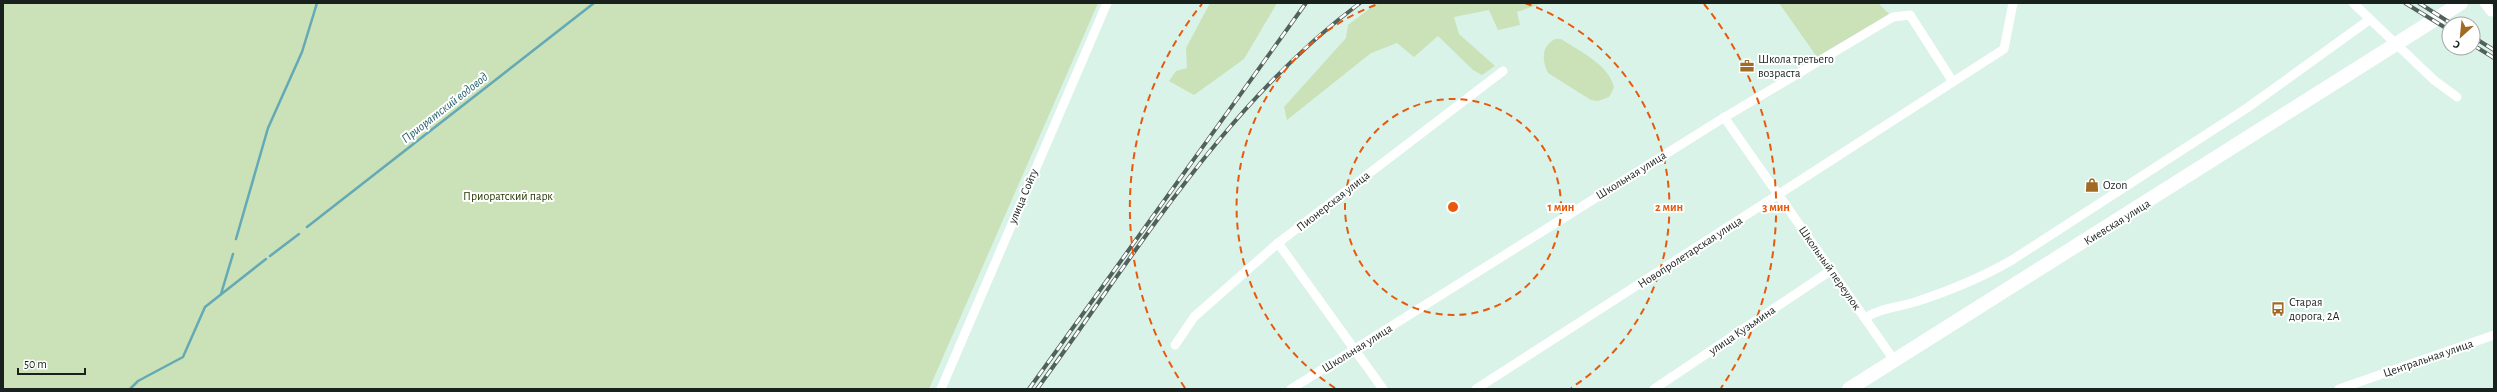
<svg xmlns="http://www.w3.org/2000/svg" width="2497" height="392" viewBox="0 0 2497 392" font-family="'Alegreya Sans',sans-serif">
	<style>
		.green { fill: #cbe1b7 }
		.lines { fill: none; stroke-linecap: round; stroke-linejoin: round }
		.stream { stroke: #64a9b6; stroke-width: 2.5 }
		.street { stroke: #fff; stroke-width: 9 }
		.primary { stroke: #fff; stroke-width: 14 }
		.rail-casing { stroke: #53615c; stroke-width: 4 }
		.rail { stroke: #fff; stroke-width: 2.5; stroke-dasharray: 8; stroke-linecap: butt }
		.ring { fill: none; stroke: #e8590c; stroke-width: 2; stroke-dasharray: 7 5 }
		.labels { text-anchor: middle; stroke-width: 4; stroke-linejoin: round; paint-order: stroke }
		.poi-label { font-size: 12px; fill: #18211e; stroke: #fff; text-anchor: start }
		.street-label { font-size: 12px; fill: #18211e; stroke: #fff }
		.park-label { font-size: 12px; fill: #263b05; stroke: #fff }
		.water-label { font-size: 13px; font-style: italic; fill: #27616b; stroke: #fff }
		.centre { fill: #e8590c; stroke: #fff; stroke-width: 2 }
		.ring-label { font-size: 12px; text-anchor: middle; font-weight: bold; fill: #e8590c; stroke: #fff; stroke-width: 4; stroke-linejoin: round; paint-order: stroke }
	</style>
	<rect width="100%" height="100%" fill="#d9f3e9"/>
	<g class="green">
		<polygon points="3,3 1098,3 929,389 3,389"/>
		<polygon points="1210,3 1277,3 1244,59 1194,95 1169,81 1176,71 1187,68 1186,48"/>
		<polygon points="1377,3 1543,3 1517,12 1520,25 1498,30 1489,10 1454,17 1459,34 1495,66 1482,75 1473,70 1438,36 1414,57 1397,43 1371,53 1287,120 1284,107 1346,38 1348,25"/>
		<polygon points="1779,3 1878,3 1889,14 1817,57"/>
		<path d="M1555 39H1561C1579 51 1610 65 1614 88L1609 97 1598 101 1591 100 1548 73C1542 59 1541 47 1555 39Z"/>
	</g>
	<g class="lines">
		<g class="stream">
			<polyline points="307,227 594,3"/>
			<polyline points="236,239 268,128 302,52 317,3"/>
			<polyline points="270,256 299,234"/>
			<polyline points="221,294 233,254"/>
			<polyline points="130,389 138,381 183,357 205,307 266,259"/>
		</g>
		<g class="street">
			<polyline points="2353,3 2434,80 2457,97"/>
			<polyline points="2484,3 2491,12 2494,11"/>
			<polyline points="1724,117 1894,360"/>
			<polyline points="1278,243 1383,389"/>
			<path d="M1865 318C1881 308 1898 307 1915 302 1949 291 1981 278 2012 260L2247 108 2369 20"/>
			<polyline points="1175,345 1194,317 1278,243 1503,71"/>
			<polyline points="941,389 1107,3"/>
			<polyline points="1291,389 1720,120 1893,17 1910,15 1953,82"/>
			<polyline points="1476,389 2004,49 2013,3"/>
			<polyline points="1654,389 1830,271"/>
			<polyline points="2339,389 2494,335"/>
		</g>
		<polyline class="primary" points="1849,389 2461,3"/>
		<defs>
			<g id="rail">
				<polyline points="2405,3 2449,30"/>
				<polyline points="2419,3 2452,24"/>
				<polyline points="2473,37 2494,50"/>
				<polyline points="2473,45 2494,58"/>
				<polyline points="1029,389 1306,3"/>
				<path d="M1037 389C1136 254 1224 104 1360 3"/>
			</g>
		</defs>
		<use href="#rail" class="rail-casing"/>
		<use href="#rail" class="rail"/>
	</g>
	<g class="ring">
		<circle cx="1453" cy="207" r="108"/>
		<path d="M1335 388A216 216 0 0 1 1381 3M1525 3A216 216 0 0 1 1571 388"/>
		<path d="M1185 388A323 323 0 0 1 1202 4M1704 4A323 323 0 0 1 1721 388"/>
	</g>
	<defs>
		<symbol id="office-bare" viewBox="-9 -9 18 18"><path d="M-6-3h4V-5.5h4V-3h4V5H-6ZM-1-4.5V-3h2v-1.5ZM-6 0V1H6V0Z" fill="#a16b25" stroke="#fff" stroke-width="2.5" paint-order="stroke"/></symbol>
		<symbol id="shop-bare" viewBox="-9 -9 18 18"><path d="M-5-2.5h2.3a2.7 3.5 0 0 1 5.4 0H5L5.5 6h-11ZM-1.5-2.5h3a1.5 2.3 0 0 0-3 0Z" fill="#a16b25" stroke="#fff" stroke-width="2.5" paint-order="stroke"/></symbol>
		<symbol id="bus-bare" viewBox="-9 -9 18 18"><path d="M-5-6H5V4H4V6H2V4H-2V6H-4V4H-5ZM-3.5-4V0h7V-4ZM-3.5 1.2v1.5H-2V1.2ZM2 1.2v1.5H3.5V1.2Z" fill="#a16b25" stroke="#fff" stroke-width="2.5" paint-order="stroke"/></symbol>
	</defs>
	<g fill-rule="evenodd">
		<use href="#office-bare" x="1737" y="56" width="20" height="20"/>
		<use href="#shop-bare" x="2082" y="175" width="20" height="20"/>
		<use href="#bus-bare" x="2268" y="299" width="20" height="20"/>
	</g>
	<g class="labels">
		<g class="poi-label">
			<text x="1758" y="63">Школа третьего<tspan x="1758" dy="14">возраста</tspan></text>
			<text x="2103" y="189">Ozon</text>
			<text x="2289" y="306">Старая<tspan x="2289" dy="14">дорога, 2А</tspan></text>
		</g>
		<g class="street-label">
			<text transform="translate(1631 175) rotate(-32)" y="4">Школьная улица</text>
			<text transform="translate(1023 196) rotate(-67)" y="4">улица Сойту</text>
			<text transform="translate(1333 201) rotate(-38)" y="4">Пионерская улица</text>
			<text transform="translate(2117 222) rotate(-32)" y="4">Киевская улица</text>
			<text transform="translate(1690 252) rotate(-33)" y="4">Новопролетарская улица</text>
			<text transform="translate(1830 268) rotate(55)" y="4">Школьный переулок</text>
			<text transform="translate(1742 330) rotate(-34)" y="4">улица Кузьмина</text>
			<text transform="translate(1357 348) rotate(-32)" y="4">Школьная улица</text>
			<text transform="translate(2428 358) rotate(-19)" y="4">Центральная улица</text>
		</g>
		<g class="park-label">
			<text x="508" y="200">Приоратский парк</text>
		</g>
		<g class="water-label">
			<text transform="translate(444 107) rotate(-38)" y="5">Приоратский водовод</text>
		</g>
	</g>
	<circle cx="1453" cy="207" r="6" class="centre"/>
	<g class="ring-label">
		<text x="1561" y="211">1 мин</text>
		<text x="1669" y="211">2 мин</text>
		<text x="1776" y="211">3 мин</text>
	</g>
	<rect width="2497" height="392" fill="none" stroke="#18211e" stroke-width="8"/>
	<g transform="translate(2461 36) rotate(207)"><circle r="19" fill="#ffffff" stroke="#a3a6a5"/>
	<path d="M0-3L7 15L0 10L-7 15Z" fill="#a16b25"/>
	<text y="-6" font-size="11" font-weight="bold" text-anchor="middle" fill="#18211e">С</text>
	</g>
	<path d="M18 368v6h67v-6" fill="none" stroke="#18211e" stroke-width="2"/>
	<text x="24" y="368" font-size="12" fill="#18211e" stroke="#ffffff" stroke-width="3" paint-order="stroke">50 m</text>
</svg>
